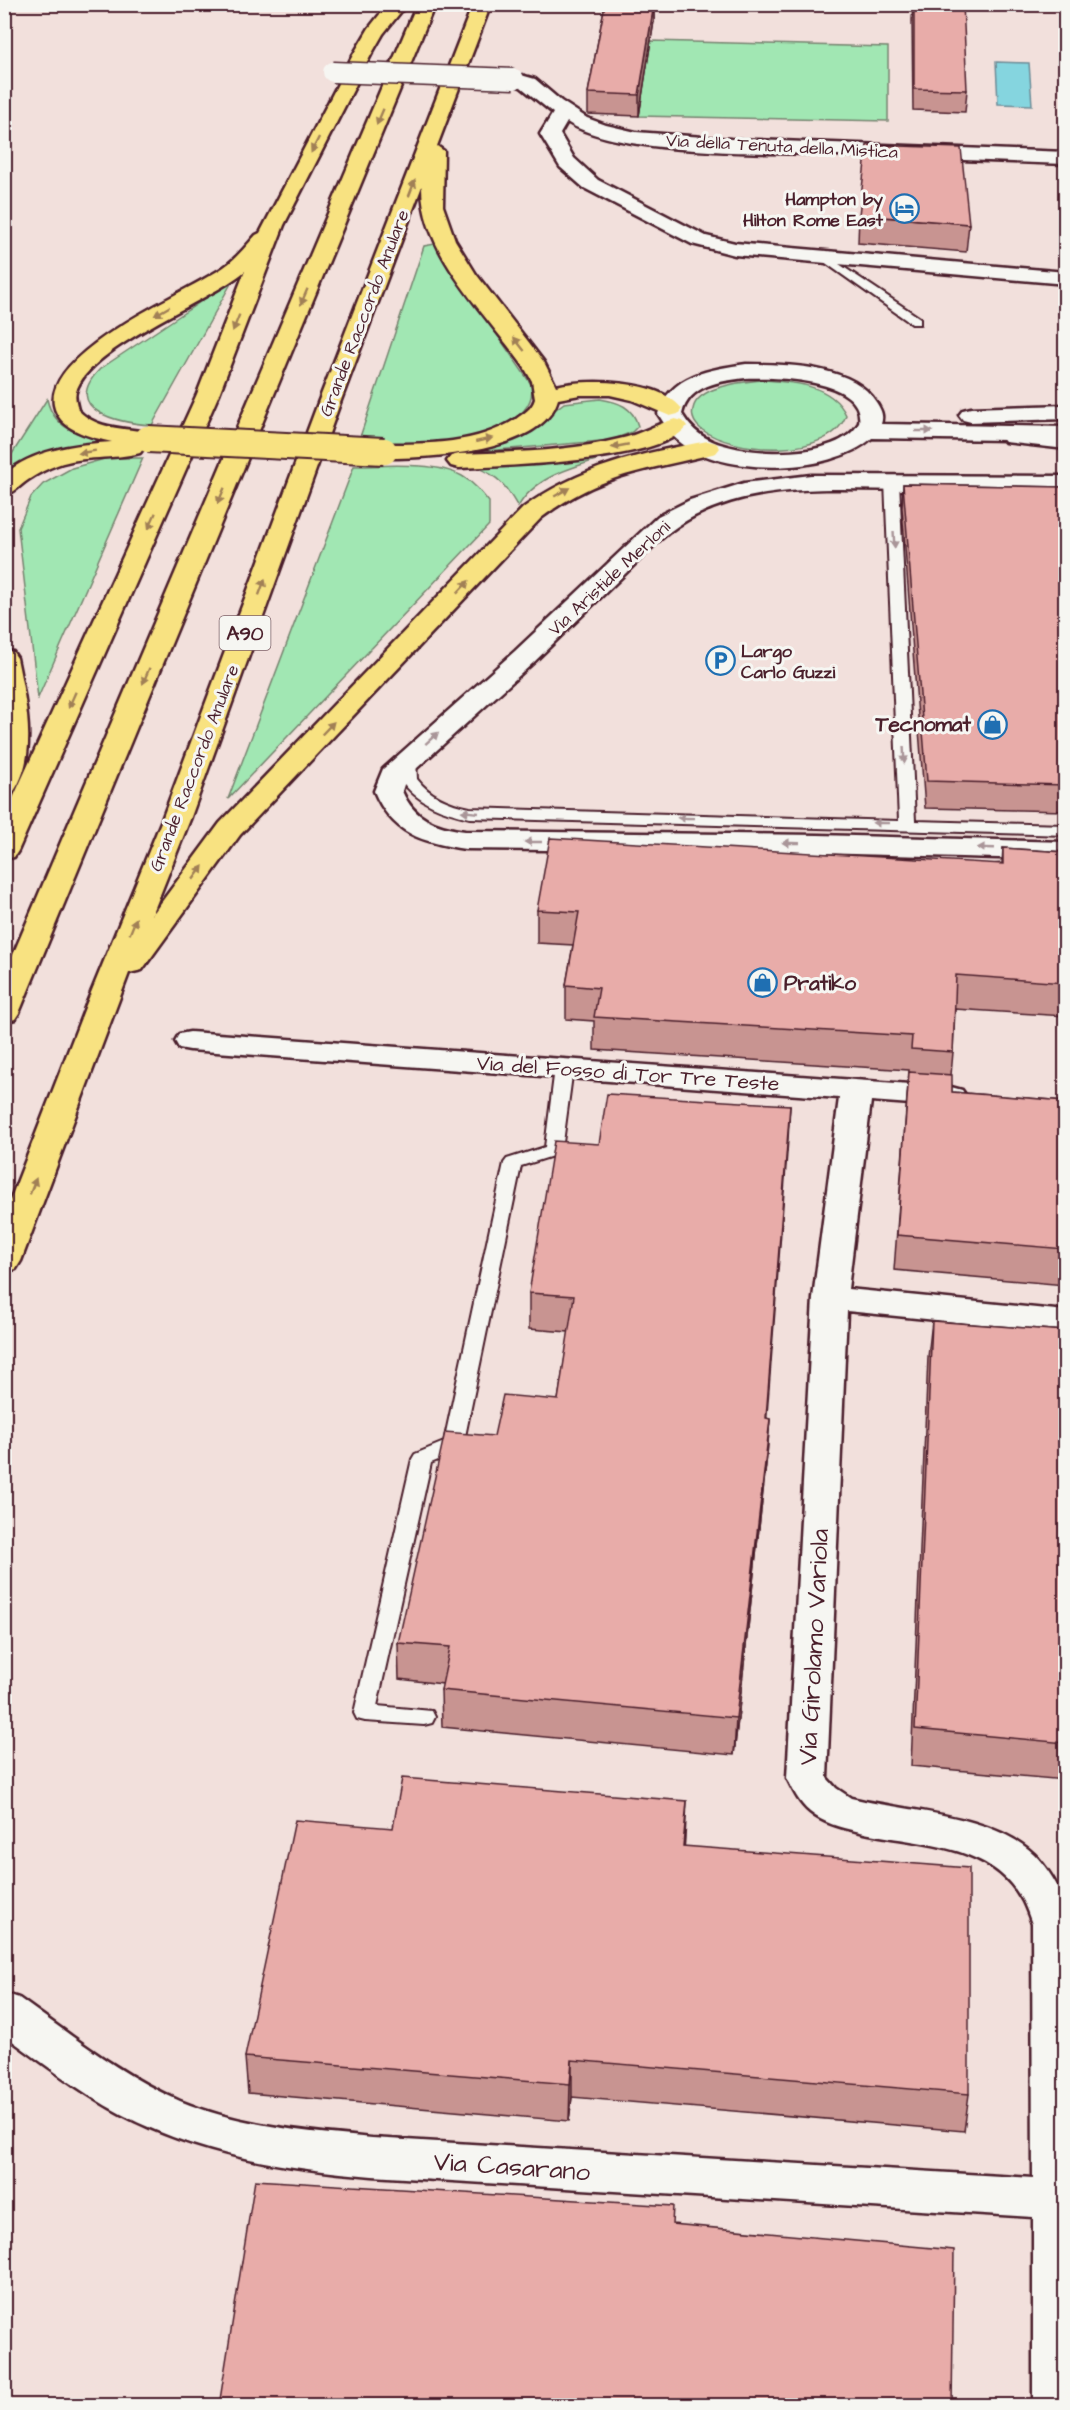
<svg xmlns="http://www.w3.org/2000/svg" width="1070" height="2410" viewBox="0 0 1070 2410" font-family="'Architects Daughter',sans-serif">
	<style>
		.green { fill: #a1e7b3; stroke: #76836f; stroke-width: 1.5 }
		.water { fill: #85d5df; stroke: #6d8c97; stroke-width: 1.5 }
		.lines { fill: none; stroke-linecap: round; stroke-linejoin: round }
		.service-casing { stroke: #4a1f2b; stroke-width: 4 }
		.minor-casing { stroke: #4a1f2b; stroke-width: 5 }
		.secondary-casing { stroke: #4a1f2b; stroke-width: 5 }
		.motorway-casing { stroke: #4a1f2b; stroke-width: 5 }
		.service { fill: #f6f6f2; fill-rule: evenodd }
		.minor { fill: #f6f6f2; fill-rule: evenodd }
		.secondary { fill: #f6f6f2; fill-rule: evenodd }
		.motorway { fill: #f8e281; fill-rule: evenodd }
		.minor-bridge-casing { stroke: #4a1f2b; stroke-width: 23; stroke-linecap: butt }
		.motorway-bridge-casing { stroke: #4a1f2b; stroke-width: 30; stroke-linecap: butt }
		.minor-bridge { stroke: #f6f6f2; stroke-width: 20 }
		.motorway-bridge { stroke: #f8e281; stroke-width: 26 }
		.wall { fill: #c89491; stroke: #4a1f2b; stroke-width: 1.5 }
		.shaded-wall { fill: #a27876; stroke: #4a1f2b; stroke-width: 1.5 }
		.building { fill: #e8aca9; stroke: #4a1f2b; stroke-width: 1.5 }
		.oneway { fill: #a18056 }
		.oneway2 { fill: #a99598 }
		.labels { text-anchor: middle; stroke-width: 6; stroke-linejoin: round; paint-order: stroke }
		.far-street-label { font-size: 18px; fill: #4a1f2b; stroke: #f6f6f2 }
		.far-poi-label { font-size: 18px; font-weight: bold; fill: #4a1f2b; stroke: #f6f6f2; text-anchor: end }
		.shield { fill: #f6f6f2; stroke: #7e6067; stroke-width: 1.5 }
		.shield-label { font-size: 20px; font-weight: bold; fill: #4a1f2b }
		.poi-label { font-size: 21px; font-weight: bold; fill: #4a1f2b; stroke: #f6f6f2; text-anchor: end }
		.street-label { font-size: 21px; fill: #4a1f2b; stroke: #f6f6f2 }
		.near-street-label { font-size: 26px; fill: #4a1f2b; stroke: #f6f6f2 }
	</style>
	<rect width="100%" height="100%" fill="#f2e0dc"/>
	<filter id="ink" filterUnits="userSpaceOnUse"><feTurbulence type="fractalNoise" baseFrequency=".0167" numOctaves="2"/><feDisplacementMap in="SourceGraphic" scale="12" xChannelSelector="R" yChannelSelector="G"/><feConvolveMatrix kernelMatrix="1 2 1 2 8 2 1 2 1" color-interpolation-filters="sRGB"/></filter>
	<g filter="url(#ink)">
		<g class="green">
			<polygon points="650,41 888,47 888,121 639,116"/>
			<path d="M435 244 531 384C541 428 449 445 418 445 398 446 378 444 358 443L424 246Z"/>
			<path d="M233 280 152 425C120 423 59 411 100 369Z"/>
			<path d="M761 380C792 382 832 384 846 415 831 460 733 454 701 429 695 424 691 417 693 409 697 386 743 382 761 380Z"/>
			<path d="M47 399C54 433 89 438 118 442 80 444 35 448 5 473V465Z"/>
			<path d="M600 399C619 402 633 407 638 426L632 432 612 440 474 452 519 437 564 403Z"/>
			<path d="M612 455C579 466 536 474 518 507 505 485 500 477 476 467Z"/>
			<polygon points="108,458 143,458 38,698 18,528 31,497 43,484 72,468"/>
			<path d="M354 466C384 466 435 461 462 476 473 482 481 492 489 502V525L228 799Z"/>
		</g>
		<polygon class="water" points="996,62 1029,63 1032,105 998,104"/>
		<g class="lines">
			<defs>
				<g id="service">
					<polygon points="824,254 920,318 920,324 912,324 820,259 820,255"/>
					<path d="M892 477 899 481 915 821 1066 825V835L470 818C443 812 418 804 401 780L402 760 409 756 416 760 417 779C430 796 449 804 470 808L899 821 885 481Z"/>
					<polygon points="564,1063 570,1064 573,1068 562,1150 559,1154 521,1166 463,1446 460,1451 431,1463 377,1706 432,1711 435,1717 432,1723 424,1725 365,1721 357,1719 354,1713 412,1459 415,1454 444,1442 504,1163 507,1159 545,1147 555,1068 558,1064"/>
				</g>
				<g id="minor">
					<path d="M514 73 535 79 561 101 587 118 606 125 636 132 731 139 1066 152V164C980 161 895 157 810 154 749 152 616 154 567 122L560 134 574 158 598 180 706 236 735 243 1066 272V284L735 255 692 244 584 188 560 167 540 134 553 113 521 87 507 83 505 79 507 75Z"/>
					<polygon points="1066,405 1066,419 971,422 963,420 959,415 963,410 971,408"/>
					<polygon points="1013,430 1066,435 1066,449 1005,442 1001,437 1005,432"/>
					<path d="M811 475 1066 476V490C1014 490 962 490 910 490 826 489 728 480 661 539L533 663 406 778 402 791C414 819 436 827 465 831L818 835 1066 842V860L818 853 465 849C422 842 392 834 374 791L383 769 515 651 658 516 690 500 744 483Z"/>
					<path d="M190 1032 951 1087 962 1090 967 1097 962 1104 951 1107 871 1101 848 1289 1066 1311V1333L847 1311 827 1778 836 1788 851 1798C907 1812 990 1813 1034 1854 1048 1868 1058 1886 1066 1904V2406H1033V2217L372 2176C286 2169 199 2155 121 2114 80 2092 42 2062 4 2035V1993L19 1998C71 2035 122 2076 180 2101 240 2126 308 2132 372 2138L1033 2178 1032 1924C1029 1916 1026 1906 1021 1898 989 1841 912 1845 856 1831 840 1827 823 1823 810 1812 799 1803 793 1790 787 1778L813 1298 839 1098 190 1050 179 1048 175 1041 179 1034Z"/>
				</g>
				<path id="secondary" d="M746 364C785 364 854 365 876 402 881 410 884 415 881 424L1066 427V441L872 438C830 476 715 477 674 437 668 431 663 421 658 414 669 375 711 369 746 364ZM746 378C774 377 866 378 859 423 838 461 746 456 712 441 698 435 689 426 682 414 689 385 720 381 746 378Z"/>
				<g id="motorway">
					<path d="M388 4H407L383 34 371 55 284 225 219 394 18 851 14 857 4 859V818L197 394 245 271C209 302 89 346 76 392 74 397 77 405 78 410 99 432 130 427 156 434L160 439 156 444 142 445 144 448 140 453C113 460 84 455 57 465 46 469 37 474 28 480 19 486 15 493 4 495V475C32 450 76 444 112 442 90 437 59 430 54 405 45 351 186 293 224 267 236 259 246 246 256 235L260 233 353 55 369 28Z"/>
					<polygon points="417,4 435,4 19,1013 15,1019 4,1022 4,976"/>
					<path d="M473 4H491L437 146 444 151 443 206 455 240 476 274 544 362 556 386C587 378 662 380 682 409L678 414 670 416 632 400 610 395H580L558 399C543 453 429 458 384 458L376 456 372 451 376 446 384 444C429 444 477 444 516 419 524 413 532 409 535 399L532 381 524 367C488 316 421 253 422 186L340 403 191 817 152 915 220 823 523 508C579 467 641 453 708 441L716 443 720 448 716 453C646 471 602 472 541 518L240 835 142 970 129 973 21 1261 16 1269 4 1272V1216L86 1005 163 817 318 403Z"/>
					<path d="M675 419 683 421 687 426C662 462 503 466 459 468L451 466 447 461 451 456 459 454C512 452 567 452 619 439 639 435 656 424 675 419Z"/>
					<path d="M4 650 13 652 17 658C25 698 39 754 14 791L4 793Z"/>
				</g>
			</defs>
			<use href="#service" class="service-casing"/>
			<use href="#minor" class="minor-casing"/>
			<use href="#secondary" class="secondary-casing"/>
			<use href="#motorway" class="motorway-casing"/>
			<use href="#service" class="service"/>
			<use href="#minor" class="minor"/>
			<use href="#secondary" class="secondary"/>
			<use href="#motorway" class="motorway"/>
			<defs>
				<polyline id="minor-bridge" points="333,72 514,79"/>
				<polyline id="motorway-bridge" points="148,439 384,451"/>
			</defs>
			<use href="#minor-bridge" class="minor-bridge-casing"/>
			<use href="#motorway-bridge" class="motorway-bridge-casing"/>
			<use href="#minor-bridge" class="minor-bridge"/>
			<use href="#motorway-bridge" class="motorway-bridge"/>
		</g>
		<g class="wall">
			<polygon points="605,4 654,4 654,21 639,116 588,114 588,93"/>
			<polygon points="913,4 967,90 965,112 913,110 912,20"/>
			<polygon points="859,215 969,224 966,252 858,243"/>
			<polygon points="903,484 1065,487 1065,811 925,808 902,508"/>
			<polygon points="1003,848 1065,852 1065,1016 955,1009 953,1052 951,1075 952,1092 1065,1101 1065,1285 894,1270 909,1070 594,1050 594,1021 566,1019 566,985 573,945 537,943 537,910 1002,863"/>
			<polygon points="790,1105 766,1418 770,1419 767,1455 734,1755 442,1727 441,1690 443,1684 399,1679 398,1643 494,1436 558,1400 569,1332 529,1329 529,1293 599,1144"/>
			<polygon points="932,1321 1065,1331 1065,1780 911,1766 928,1357"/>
			<polygon points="393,1828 684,1846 969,2094 964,2131 572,2097 569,2121 248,2093 245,2057"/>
		</g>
		<g class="shaded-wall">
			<polygon points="654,4 654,21 639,116 639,95"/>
			<polygon points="790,1105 788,1140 764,1454 766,1418"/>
			<polygon points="770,1419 767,1455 734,1755 736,1718"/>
			<polygon points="687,1801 685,1838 682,1882 683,1846"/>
			<polygon points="572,2060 572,2097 569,2121 570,2084"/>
		</g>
		<g class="building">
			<polygon points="605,4 654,4 639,95 588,93"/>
			<polygon points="914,4 963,4 967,90 914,89"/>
			<polygon points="867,145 961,148 969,224 859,215"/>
			<polygon points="903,484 1065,487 1065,785 927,781"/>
			<polygon points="550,838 1003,864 1003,848 1065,852 1065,983 956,975 953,1052 911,1049 912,1036 594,1017 599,988 566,985 579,912 537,910"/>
			<polygon points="909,1072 952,1075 952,1092 1065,1101 1065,1249 897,1235"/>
			<polygon points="607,1094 790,1105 766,1418 770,1419 736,1718 441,1690 450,1647 398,1643 445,1432 494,1436 503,1395 558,1400 574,1296 529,1293 554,1141 599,1144"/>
			<polygon points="932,1321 1065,1331 1065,1743 915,1729"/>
			<polygon points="402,1778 687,1801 683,1846 969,1868 969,2094 572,2060 570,2084 245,2057 295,1820 393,1828"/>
			<polygon points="255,2180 673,2206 672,2224 954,2250 952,2406 219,2406"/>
		</g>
		<defs><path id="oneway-solid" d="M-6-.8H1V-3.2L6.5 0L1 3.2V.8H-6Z" transform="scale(1.5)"/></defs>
		<g class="oneway">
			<use href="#oneway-solid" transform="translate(380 117) rotate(113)"/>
			<use href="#oneway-solid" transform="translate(315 145) rotate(117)"/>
			<use href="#oneway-solid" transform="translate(412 188) rotate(-69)"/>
			<use href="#oneway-solid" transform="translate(304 297) rotate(113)"/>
			<use href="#oneway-solid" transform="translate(162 311) rotate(150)"/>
			<use href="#oneway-solid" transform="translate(236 323) rotate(112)"/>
			<use href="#oneway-solid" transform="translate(519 344) rotate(-128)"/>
			<use href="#oneway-solid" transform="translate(484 440) rotate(-13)"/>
			<use href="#oneway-solid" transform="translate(620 446) rotate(169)"/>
			<use href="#oneway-solid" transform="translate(87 452) rotate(171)"/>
			<use href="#oneway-solid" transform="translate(562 492) rotate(-30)"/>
			<use href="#oneway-solid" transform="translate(221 496) rotate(113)"/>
			<use href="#oneway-solid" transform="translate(152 521) rotate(114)"/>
			<use href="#oneway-solid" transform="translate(262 587) rotate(-70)"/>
			<use href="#oneway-solid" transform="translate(463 587) rotate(-47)"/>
			<use href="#oneway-solid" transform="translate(146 676) rotate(113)"/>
			<use href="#oneway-solid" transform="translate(72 700) rotate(114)"/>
			<use href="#oneway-solid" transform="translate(328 728) rotate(-46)"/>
			<use href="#oneway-solid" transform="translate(198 873) rotate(-54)"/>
			<use href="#oneway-solid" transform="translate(133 926) rotate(-68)"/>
			<use href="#oneway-solid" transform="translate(33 1186) rotate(-69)"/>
		</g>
		<g class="oneway2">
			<use href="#oneway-solid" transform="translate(924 431)"/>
			<use href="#oneway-solid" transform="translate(894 540) rotate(87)"/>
			<use href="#oneway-solid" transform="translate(432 738) rotate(-42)"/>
			<use href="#oneway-solid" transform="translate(904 755) rotate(87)"/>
			<use href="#oneway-solid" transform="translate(470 812) rotate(-174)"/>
			<use href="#oneway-solid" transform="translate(686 818) rotate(-179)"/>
			<use href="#oneway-solid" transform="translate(881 823) rotate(-179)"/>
			<use href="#oneway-solid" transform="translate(533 842) rotate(-180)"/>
			<use href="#oneway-solid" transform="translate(791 843) rotate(-179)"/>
			<use href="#oneway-solid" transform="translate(986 848) rotate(-178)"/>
		</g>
	</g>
	<defs>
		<symbol id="hotel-ring" viewBox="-11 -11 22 22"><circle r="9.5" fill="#f6f6f2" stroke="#1f6fb2" stroke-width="1.5"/><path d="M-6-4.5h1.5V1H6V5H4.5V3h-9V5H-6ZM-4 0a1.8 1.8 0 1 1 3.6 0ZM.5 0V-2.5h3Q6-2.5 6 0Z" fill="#1f6fb2"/></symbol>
		<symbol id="parking-ring" viewBox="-11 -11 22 22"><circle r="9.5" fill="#f6f6f2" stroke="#1f6fb2" stroke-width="1.5"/><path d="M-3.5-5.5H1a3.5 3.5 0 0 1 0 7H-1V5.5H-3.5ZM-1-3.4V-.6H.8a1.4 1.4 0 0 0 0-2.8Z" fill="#1f6fb2"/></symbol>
		<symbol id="shop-ring" viewBox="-11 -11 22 22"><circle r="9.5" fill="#f6f6f2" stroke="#1f6fb2" stroke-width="1.5"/><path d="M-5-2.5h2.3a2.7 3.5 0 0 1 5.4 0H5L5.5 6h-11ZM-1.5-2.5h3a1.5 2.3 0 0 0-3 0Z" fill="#1f6fb2"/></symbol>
	</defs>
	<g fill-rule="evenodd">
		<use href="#hotel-ring" x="888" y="192" width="33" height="33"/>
		<use href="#parking-ring" x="704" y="644" width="33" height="33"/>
		<use href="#shop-ring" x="976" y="708" width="33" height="33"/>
		<use href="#shop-ring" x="746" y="966" width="33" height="33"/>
	</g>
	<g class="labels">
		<g class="far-street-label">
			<text transform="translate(782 146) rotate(3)" y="6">Via della Tenuta della Mistica</text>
			<text transform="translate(364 313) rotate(-69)" y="6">Grande Raccordo Anulare</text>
			<text transform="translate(609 578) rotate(-43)" y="6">Via Aristide Merloni</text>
			<text transform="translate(194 768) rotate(-69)" y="6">Grande Raccordo Anulare</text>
		</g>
		<g class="far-poi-label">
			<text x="883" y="205">Hampton by<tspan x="883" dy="21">Hilton Rome East</tspan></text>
			<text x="741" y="657" text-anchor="start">Largo<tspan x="741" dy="21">Carlo Guzzi</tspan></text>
		</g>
		<rect class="shield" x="219.5" y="616" width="51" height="34" rx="4.5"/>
		<g class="shield-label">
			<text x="245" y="640">A90</text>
		</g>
		<g class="poi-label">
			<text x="971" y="731">Tecnomat</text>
			<text x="784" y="990" text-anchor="start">Pratiko</text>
		</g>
		<g class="street-label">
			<text transform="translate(628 1073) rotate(4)" y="7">Via del Fosso di Tor Tre Teste</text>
		</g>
		<g class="near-street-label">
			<text transform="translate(813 1647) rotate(-87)" y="9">Via Girolamo Variola</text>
			<text transform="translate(512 2166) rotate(4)" y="9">Via Casarano</text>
		</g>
	</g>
	<rect width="1070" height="2410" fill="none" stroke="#f6f6f2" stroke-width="24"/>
	<rect x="12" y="12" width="1046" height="2386" fill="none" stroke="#4a1f2b" stroke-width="2" filter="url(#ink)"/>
</svg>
